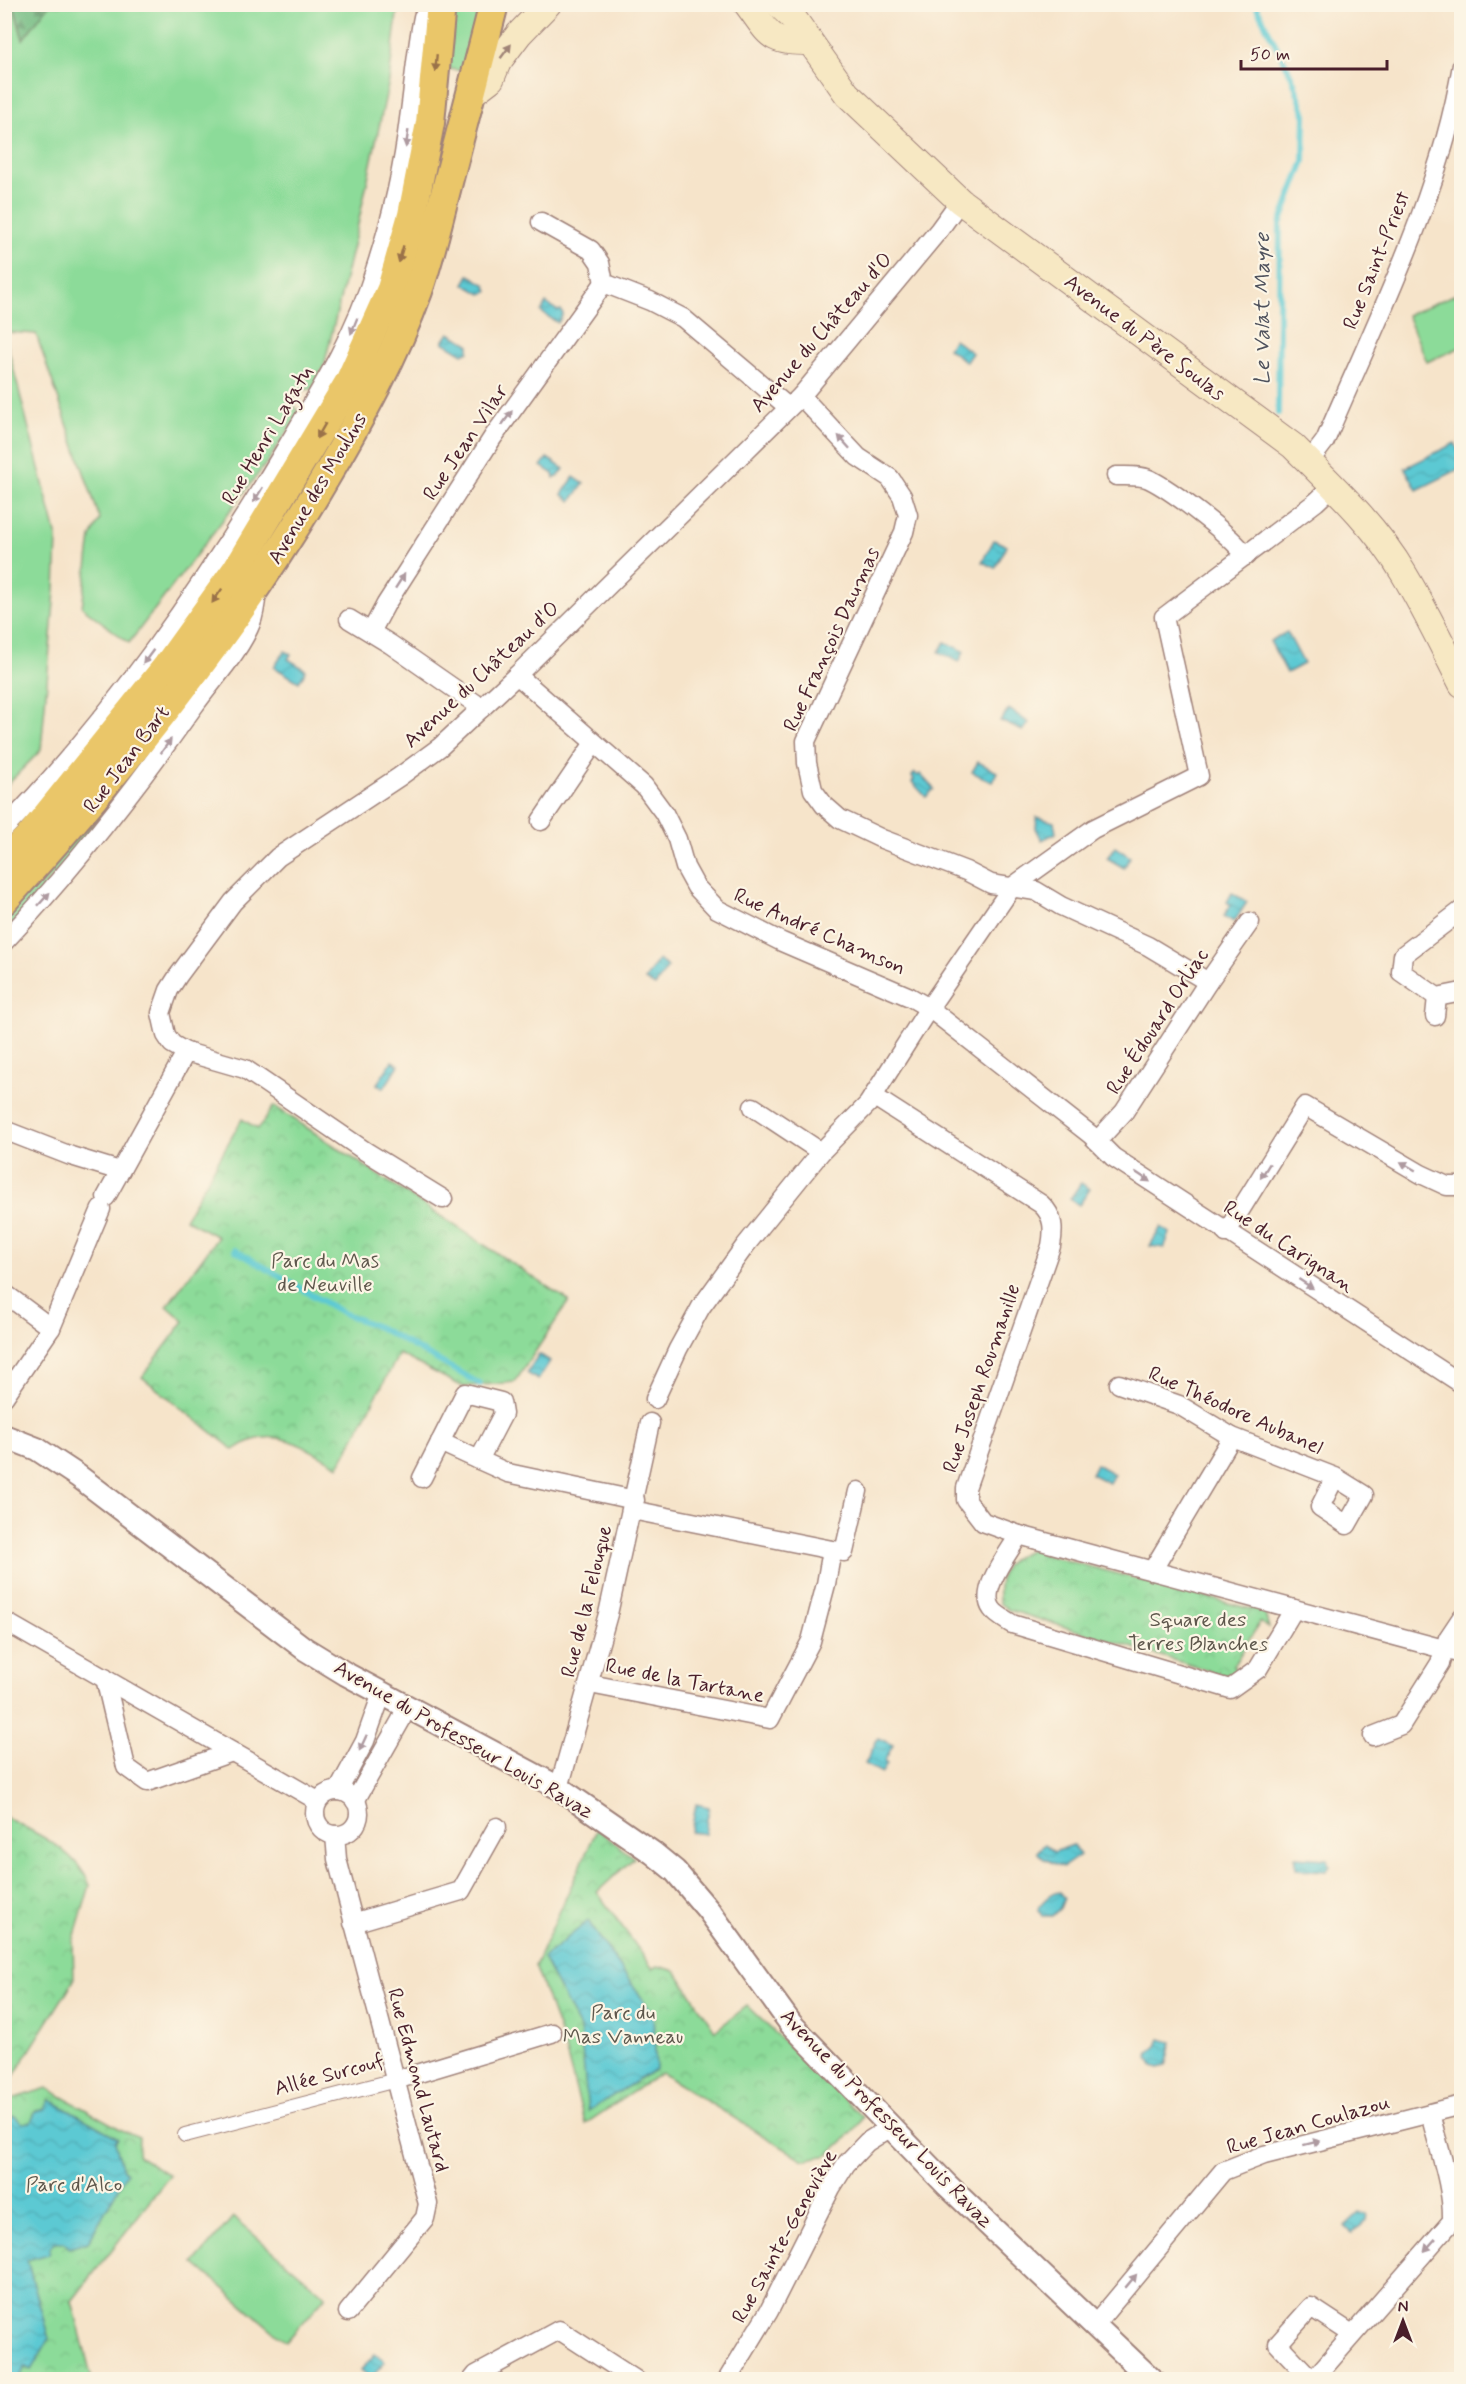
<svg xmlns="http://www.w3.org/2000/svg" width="1466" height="2384" viewBox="0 0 1466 2384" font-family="Mynerve,sans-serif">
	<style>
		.grass { fill: #8cdb99; stroke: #6b7d62; stroke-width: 1.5 }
		.forest { fill: url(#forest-firs); stroke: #5e6d56; stroke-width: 1.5 }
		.park { fill: url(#park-crowns); stroke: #6b7d62; stroke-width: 1.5 }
		.water { fill: url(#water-waves); stroke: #53747f; stroke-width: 1.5 }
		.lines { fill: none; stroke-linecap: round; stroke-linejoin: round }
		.stream { stroke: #5cc9d3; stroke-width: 6 }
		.pedestrian-casing { stroke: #a0827a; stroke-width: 16 }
		.minor-casing { stroke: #a0827a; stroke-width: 21 }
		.tertiary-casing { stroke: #a0827a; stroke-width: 26 }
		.secondary-casing { stroke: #a0827a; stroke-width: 28 }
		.primary-casing { stroke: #a0827a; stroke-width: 32 }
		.pedestrian { stroke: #fff; stroke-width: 14 }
		.minor { stroke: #fff; stroke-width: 18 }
		.tertiary { stroke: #fff; stroke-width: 22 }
		.secondary { stroke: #f7e8c3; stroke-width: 26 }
		.primary { stroke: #eac669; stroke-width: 28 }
		.oneway { fill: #a08477 }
		.oneway2 { fill: #9a724a }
		.oneway3 { fill: #ae9aa0 }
		.labels { text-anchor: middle; stroke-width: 4.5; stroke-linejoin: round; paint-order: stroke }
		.street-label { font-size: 21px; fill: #4a1f2b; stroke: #fcf5e5 }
		.park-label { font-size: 21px; fill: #5e574c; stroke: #fcf5e5 }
		.water-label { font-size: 22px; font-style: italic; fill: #4f525d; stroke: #fcf5e5 }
	</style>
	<defs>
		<pattern id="forest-firs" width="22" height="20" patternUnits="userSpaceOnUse" patternTransform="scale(1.5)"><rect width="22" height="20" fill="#71bb81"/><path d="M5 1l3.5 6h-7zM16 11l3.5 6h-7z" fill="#5f976a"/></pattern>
		<pattern id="park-crowns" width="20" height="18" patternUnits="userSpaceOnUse" patternTransform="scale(1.5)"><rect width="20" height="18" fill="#8cdb99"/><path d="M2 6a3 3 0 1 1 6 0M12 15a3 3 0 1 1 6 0" fill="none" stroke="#7abc84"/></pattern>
		<pattern id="water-waves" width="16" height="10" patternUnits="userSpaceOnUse" patternTransform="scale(1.5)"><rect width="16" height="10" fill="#5cc9d3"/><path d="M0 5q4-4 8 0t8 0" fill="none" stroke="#52acb5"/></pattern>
	</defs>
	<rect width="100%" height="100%" fill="#fcf5e5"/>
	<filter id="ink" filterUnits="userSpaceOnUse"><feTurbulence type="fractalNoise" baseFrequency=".0167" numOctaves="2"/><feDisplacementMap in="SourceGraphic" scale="12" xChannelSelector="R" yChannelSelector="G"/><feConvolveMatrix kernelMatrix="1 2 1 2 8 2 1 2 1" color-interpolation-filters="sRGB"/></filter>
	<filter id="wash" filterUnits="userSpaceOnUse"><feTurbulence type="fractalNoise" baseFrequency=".008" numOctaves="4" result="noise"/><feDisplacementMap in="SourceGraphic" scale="24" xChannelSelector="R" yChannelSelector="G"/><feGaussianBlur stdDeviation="1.35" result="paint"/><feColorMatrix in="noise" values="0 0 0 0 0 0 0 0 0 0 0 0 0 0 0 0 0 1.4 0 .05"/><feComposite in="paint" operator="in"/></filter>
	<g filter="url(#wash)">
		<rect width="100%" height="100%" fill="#f6e4ca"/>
		<g class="grass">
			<polygon points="5,5 13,5 23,39 49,5 398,5 389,81 357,229 324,366 312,389 299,390 292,400 299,414 268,461 129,643 82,607 91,537 100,519 36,334 5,332"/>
			<polygon points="455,5 481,5 463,71 449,69"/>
			<polygon points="1461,292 1461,347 1427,362 1407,315"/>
			<polygon points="5,336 57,538 55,591 41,750 5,787"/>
			<polygon points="140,762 143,762 140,772 5,933 4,914"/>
			<polygon points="233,2217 326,2296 286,2342 194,2263"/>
		</g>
		<polygon class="forest" points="14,5 49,5 23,39"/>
		<g class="park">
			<path d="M274 1106 569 1301 515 1382 463 1387 399 1354 339 1466C303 1447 273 1422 234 1450L142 1377 184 1321 167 1306 218 1237 185 1219 242 1119 258 1129Z"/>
			<path d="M1038 1547 1043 1548 1042 1554 1251 1609 1254 1603 1265 1613 1269 1628 1260 1622 1233 1666 1242 1674 1223 1675 1009 1610 999 1603C997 1568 1005 1558 1038 1547Z"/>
			<path d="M5 1817C37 1834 75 1849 90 1885L73 1942 74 1980 5 2090Z"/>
			<polygon points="597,1829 634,1858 597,1892 653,1969 658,1966 676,1971 715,2031 747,2006 863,2117 853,2132 828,2155 803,2160 661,2073 585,2124 563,2041 535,1966"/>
			<polygon points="47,2088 122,2130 139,2137 138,2156 170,2175 72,2301 92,2379 5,2380 5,2101"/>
		</g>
		<g class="water">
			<polygon points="469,275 486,285 488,292 481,294 464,284"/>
			<polygon points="546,303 558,311 561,310 563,314 558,323 541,312"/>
			<polygon points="449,333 469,344 469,351 463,354 443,342"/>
			<polygon points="954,339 972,353 966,362 948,348"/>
			<polygon points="1455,443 1461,457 1461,468 1417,490 1405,468"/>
			<polygon points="547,458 564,469 558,477 554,478 553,474 541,466"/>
			<polygon points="574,477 584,484 571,501 562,494"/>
			<polygon points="994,540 1007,546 995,568 982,562"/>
			<polygon points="1287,632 1304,664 1287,673 1270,641"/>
			<polygon points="945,642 964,651 959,662 939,652"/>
			<polygon points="285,651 291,654 288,659 306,670 299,682 274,667"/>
			<polygon points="1009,709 1029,723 1023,731 1000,721"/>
			<polygon points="978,762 997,772 992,782 972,772"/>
			<polygon points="915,773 918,776 920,774 934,789 926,797 912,782 914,779 912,776"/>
			<polygon points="1037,817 1054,822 1056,833 1042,840 1036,828"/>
			<polygon points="1115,847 1130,857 1124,868 1107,858"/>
			<polygon points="1232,893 1247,902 1234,922 1224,916 1231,905 1227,902"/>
			<polygon points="658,960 668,967 655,986 645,980"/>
			<polygon points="392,1061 399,1065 384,1088 377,1084"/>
			<polygon points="1081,1183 1090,1189 1079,1205 1070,1199"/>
			<polygon points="1161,1227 1170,1233 1164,1248 1150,1246"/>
			<polygon points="539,1354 550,1361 538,1380 527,1373"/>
			<polygon points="1096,1464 1114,1474 1109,1483 1091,1474"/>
			<polygon points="878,1738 893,1745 884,1762 887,1764 882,1773 865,1764"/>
			<polygon points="696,1804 709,1807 705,1834 691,1832"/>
			<polygon points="1045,1844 1054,1852 1073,1845 1080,1855 1063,1867 1044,1859 1037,1852"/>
			<polygon points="1295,1857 1328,1859 1330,1866 1326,1871 1295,1869"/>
			<path d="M1059 1892 1064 1898 1060 1908 1052 1916H1042L1038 1909C1041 1902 1051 1893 1059 1892Z"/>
			<polygon points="588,1921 653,2014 656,2069 588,2111 580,2028 543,1958"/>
			<polygon points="1160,2039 1172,2042 1166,2066 1159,2068 1153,2066 1149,2057 1150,2052 1157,2046"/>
			<polygon points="50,2100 118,2138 115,2142 123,2170 127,2172 88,2242 69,2248 64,2242 54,2242 50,2247 49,2254 27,2260 49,2339 31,2370 25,2367 19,2379 5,2379 5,2118 15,2116 22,2123 31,2122 36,2111 45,2108"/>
			<polygon points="1359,2213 1367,2214 1366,2221 1352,2233 1345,2226"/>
			<polygon points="375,2354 385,2362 371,2378 361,2370"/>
		</g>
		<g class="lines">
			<g class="stream">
				<polyline points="1255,4 1292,77 1305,114 1304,161 1280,224 1278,413"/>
				<polyline points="235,1250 343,1313 380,1328 480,1384"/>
			</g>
		</g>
	</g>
	<g filter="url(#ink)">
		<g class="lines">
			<defs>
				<polyline id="pedestrian" points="185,2135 396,2080"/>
				<g id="minor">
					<polyline points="541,222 591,250 600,263 604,283"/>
					<polyline points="801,396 858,457 890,478 902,496 908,515 904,532 806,741 807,763 813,790 824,805 840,819 882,839 966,871 991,884 1036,891 1061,906 1148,946 1208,982"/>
					<path d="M1309 462 1325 441C1377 319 1440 197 1462 65"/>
					<path d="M1116 476C1126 476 1141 475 1149 479 1172 490 1232 536 1246 556"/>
					<polyline points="349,619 390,644 482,708"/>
					<polyline points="371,632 386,604 493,437 604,283 650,301 683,318 788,407"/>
					<polyline points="517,675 644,786 664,813 677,839 685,867 696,887 717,909 782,942 910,997 929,1008 1091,1135 1113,1157 1462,1384"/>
					<polyline points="541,821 594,743"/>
					<path d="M4 829C114 716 205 584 285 450 320 391 355 335 375 270 391 221 403 170 409 119 414 85 416 52 423 17L438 4"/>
					<polyline points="1462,910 1403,955 1401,972 1437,997 1462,992"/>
					<path d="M4 942C74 868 136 788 194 706 213 679 239 653 251 623 255 613 256 601 257 591"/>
					<polyline points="1435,1016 1437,997"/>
					<path d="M873 1096 1041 1204C1054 1216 1054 1229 1051 1246L966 1488V1500L983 1522 1019 1535 1462 1654"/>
					<polyline points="753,1107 821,1152"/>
					<polyline points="4,1130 71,1156 120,1171"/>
					<polyline points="1097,1141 1124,1112 1208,982 1250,922"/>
					<polyline points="106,1197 186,1052"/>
					<polyline points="443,1199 365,1151 245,1069 186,1052 172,1044 166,1035 161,1013 169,990 178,976 233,902 278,857 399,777 440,747 517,675 742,454 801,396 939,230 960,201"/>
					<polyline points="1226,1233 1305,1106 1421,1174 1447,1186 1462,1186"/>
					<polyline points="4,1293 51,1328"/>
					<polyline points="1119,1384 1179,1405 1232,1437 1335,1477 1364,1495 1347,1525 1320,1507 1335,1477"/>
					<polyline points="4,1397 51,1328 101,1209"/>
					<polyline points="655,1399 678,1349 701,1307 745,1246 821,1152 868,1104 929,1008 1012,887 1093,829 1199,776 1164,617 1316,502 1332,487"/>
					<polyline points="440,1442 479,1460"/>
					<polyline points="422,1478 465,1393 501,1402 503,1414 479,1460 508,1473 635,1500"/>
					<polyline points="632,1510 832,1550"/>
					<path d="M1019 1535C1009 1553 978 1590 992 1609 996 1615 1006 1620 1012 1624L1230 1689 1258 1669 1294 1609"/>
					<polyline points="1152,1571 1232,1437"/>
					<polyline points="4,1621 318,1801"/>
					<polyline points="105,1678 126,1767 147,1782 232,1752"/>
					<polyline points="590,1684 770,1719 811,1641 826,1584 832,1550 844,1552 858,1491"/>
					<polyline points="1373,1736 1401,1725 1440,1663 1448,1638 1462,1617"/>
					<polyline points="559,1788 608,1614 650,1423"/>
					<circle cx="337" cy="1813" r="22"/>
					<polyline points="338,1791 365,1741 382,1693"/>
					<polyline points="355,1801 401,1720 406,1705"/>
					<polyline points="335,1835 337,1859 428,2204 425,2218 348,2312"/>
					<polyline points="353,1923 461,1891 497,1827"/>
					<polyline points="396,2080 552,2033"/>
					<polyline points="1094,2326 1223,2171 1264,2155 1462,2105"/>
					<polyline points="472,2380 476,2375 559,2330 636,2380"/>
					<polyline points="727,2380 769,2311 831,2188 846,2164 867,2142 891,2127"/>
					<polyline points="1312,2380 1278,2344 1311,2307 1352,2334"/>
					<path d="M1313 2380 1452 2221C1453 2185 1438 2148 1430 2113"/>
				</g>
				<polyline id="tertiary" points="4,1436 37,1449 78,1476 305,1649 346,1674 559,1788 653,1853 675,1871 709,1911 791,2024 947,2185 1152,2380"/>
				<g id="secondary">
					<path d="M747 4C771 36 768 42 810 42"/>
					<path d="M778 4 794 19 847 94 960 201 1293 446C1332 485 1376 526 1404 574 1425 609 1443 647 1462 684"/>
					<polyline points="470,95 491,79 498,62 519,34 548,4"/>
				</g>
				<g id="primary">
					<polyline points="4,861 31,835 167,666 236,570 349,382 391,289 412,215 430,123 441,4"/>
					<path d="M4 900C124 767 238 628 328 473 362 415 395 355 418 291 430 257 438 221 447 186 463 126 478 65 494 4"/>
				</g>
			</defs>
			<use href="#pedestrian" class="pedestrian-casing"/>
			<use href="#minor" class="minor-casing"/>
			<use href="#tertiary" class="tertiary-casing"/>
			<use href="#secondary" class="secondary-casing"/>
			<use href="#primary" class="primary-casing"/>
			<use href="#pedestrian" class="pedestrian"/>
			<use href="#minor" class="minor"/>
			<use href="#tertiary" class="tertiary"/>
			<use href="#secondary" class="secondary"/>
			<use href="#primary" class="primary"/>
		</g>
		<defs><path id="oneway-solid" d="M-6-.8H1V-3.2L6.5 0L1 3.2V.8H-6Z" transform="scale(1.5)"/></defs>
		<use class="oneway" href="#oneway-solid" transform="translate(506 51) rotate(-53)"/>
		<g class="oneway2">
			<use href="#oneway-solid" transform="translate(436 63) rotate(95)"/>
			<use href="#oneway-solid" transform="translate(401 254) rotate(106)"/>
			<use href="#oneway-solid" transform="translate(321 431) rotate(120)"/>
			<use href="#oneway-solid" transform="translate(217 596) rotate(125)"/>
		</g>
		<g class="oneway3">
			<use href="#oneway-solid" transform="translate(407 139) rotate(99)"/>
			<use href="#oneway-solid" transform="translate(354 326) rotate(112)"/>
			<use href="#oneway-solid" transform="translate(507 418) rotate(-54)"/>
			<use href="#oneway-solid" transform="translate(844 442) rotate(-132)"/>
			<use href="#oneway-solid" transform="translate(258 495) rotate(121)"/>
			<use href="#oneway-solid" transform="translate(400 581) rotate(-57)"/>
			<use href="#oneway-solid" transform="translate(148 657) rotate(127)"/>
			<use href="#oneway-solid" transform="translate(166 746) rotate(-54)"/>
			<use href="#oneway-solid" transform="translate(44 899) rotate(-48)"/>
			<use href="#oneway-solid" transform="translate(1408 1166) rotate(-150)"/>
			<use href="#oneway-solid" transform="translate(1265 1171) rotate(122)"/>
			<use href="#oneway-solid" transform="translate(1143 1177) rotate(34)"/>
			<use href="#oneway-solid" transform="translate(1306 1284) rotate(33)"/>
			<use href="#oneway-solid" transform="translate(363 1743) rotate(115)"/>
			<use href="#oneway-solid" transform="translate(1312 2143) rotate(-14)"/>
			<use href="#oneway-solid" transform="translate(1430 2245) rotate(132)"/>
			<use href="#oneway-solid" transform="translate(1131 2281) rotate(-50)"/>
		</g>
	</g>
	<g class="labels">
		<g class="street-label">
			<text transform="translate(1376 260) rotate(-68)" y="7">Rue Saint-Priest</text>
			<text transform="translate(821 332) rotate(-49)" y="7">Avenue du Château d'O</text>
			<text transform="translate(1145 337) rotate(37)" y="7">Avenue du Père Soulas</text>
			<text transform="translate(267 435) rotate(-59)" y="7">Rue Henri Lagatu</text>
			<text transform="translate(465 442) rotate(-56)" y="7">Rue Jean Vilar</text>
			<text transform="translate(317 488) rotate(-59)" y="7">Avenue des Moulins</text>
			<text transform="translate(831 639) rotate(-65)" y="7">Rue François Daumas</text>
			<text transform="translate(481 674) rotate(-43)" y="7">Avenue du Château d'O</text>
			<text transform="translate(126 759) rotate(-53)" y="7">Rue Jean Bart</text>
			<text transform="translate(820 931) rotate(24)" y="7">Rue André Chamson</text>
			<text transform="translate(1157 1021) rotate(-57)" y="7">Rue Édouard Orliac</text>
			<text transform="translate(1289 1246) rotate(33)" y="7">Rue du Carignan</text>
			<text transform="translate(981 1378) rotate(-71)" y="7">Rue Joseph Roumanille</text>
			<text transform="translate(1236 1410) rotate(24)" y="7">Rue Théodore Aubanel</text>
			<text transform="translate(586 1601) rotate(-76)" y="7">Rue de la Felouque</text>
			<text transform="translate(685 1680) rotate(11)" y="7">Rue de la Tartane</text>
			<text transform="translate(464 1739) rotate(30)" y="7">Avenue du Professeur Louis Ravaz</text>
			<text transform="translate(329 2074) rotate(-15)" y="7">Allée Surcouf</text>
			<text transform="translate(419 2080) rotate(75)" y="7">Rue Edmond Lautard</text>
			<text transform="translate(887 2118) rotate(46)" y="7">Avenue du Professeur Louis Ravaz</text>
			<text transform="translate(1308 2124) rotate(-16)" y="7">Rue Jean Coulazou</text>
			<text transform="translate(784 2236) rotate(-61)" y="7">Rue Sainte-Geneviève</text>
		</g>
		<g class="park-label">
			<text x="325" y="1267">Parc du Mas<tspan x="325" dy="24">de Neuville</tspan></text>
			<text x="1198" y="1626">Square des<tspan x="1198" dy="24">Terres Blanches</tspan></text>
			<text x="623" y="2019">Parc du<tspan x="623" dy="24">Mas Vanneau</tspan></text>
			<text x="74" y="2191">Parc d'Alco</text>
		</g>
		<g class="water-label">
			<text transform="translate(1261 309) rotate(-90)" y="8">Le Valat Mayre</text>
		</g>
	</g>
	<rect width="1466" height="2384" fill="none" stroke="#fcf5e5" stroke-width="24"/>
	<g transform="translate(1403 2321)" stroke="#fcf5e5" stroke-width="4.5" paint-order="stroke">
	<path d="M0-4.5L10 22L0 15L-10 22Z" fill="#4a1f2b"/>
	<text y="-9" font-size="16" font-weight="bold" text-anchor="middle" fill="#4a1f2b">N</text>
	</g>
	<path d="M1241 60v9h146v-9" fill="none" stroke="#4a1f2b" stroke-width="3"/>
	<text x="1250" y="60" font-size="18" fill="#4a1f2b" stroke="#fcf5e5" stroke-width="4.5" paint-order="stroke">50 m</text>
</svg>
